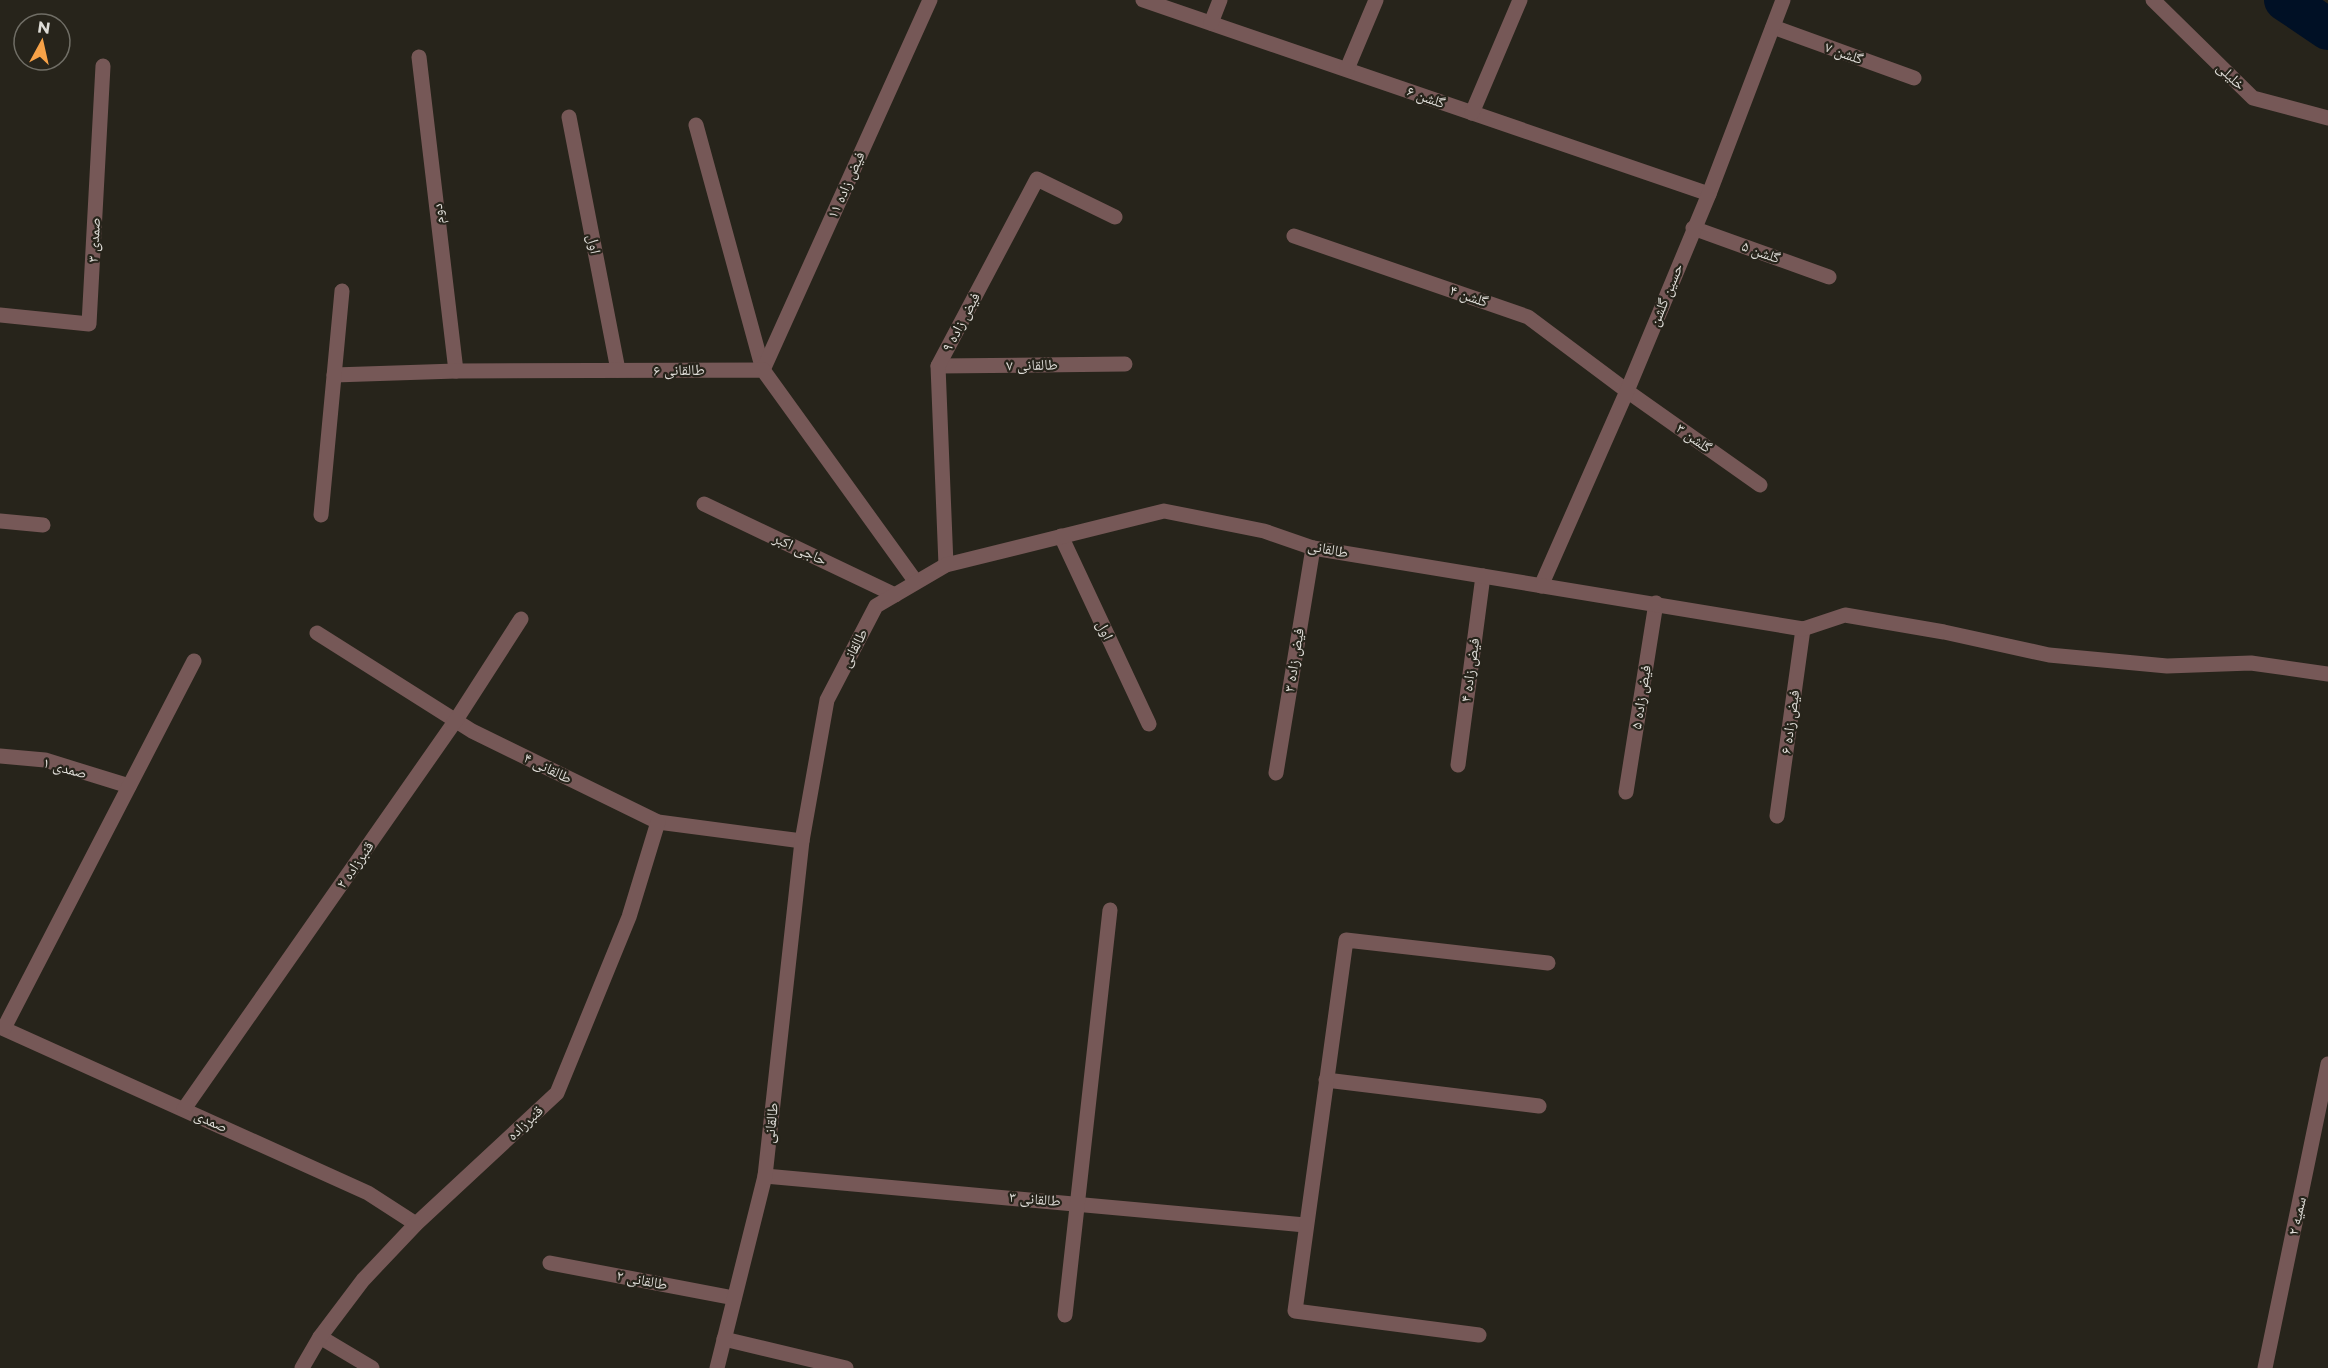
<svg xmlns="http://www.w3.org/2000/svg" width="2328" height="1368" viewBox="0 0 2328 1368" font-family="Montserrat,'Noto Naskh Arabic',sans-serif">
	<style>
		.lines { fill: none; stroke-linecap: round; stroke-linejoin: round }
		.canal { stroke: #001025; stroke-width: 42 }
		.minor { stroke: #765857; stroke-width: 15 }
		.labels { text-anchor: middle; stroke-width: 4.5; stroke-linejoin: round; paint-order: stroke }
		.street-label { font-size: 15px; fill: #dedcd7; stroke: #27241b }
	</style>
	<rect width="100%" height="100%" fill="#27241b"/>
	<g class="lines">
		<polyline class="canal" points="2285,0 2328,29"/>
		<g class="minor">
			<polyline points="1143,0 1709,194"/>
			<polyline points="2153,0 2253,98 2328,118"/>
			<polyline points="1211,23 1220,0"/>
			<polyline points="1773,27 1914,78"/>
			<polyline points="419,57 456,371"/>
			<polyline points="1347,69 1376,0"/>
			<polyline points="1472,113 1520,0"/>
			<polyline points="569,117 618,370"/>
			<polyline points="696,125 763,370"/>
			<polyline points="1693,228 1829,277"/>
			<polyline points="1294,236 1528,317 1627,391 1760,485"/>
			<polyline points="0,315 89,324 103,66"/>
			<polyline points="938,366 1125,364"/>
			<polyline points="763,370 930,0"/>
			<polyline points="334,375 456,371 763,370 916,582"/>
			<polyline points="704,504 895,595"/>
			<polyline points="321,515 342,291"/>
			<polyline points="0,521 43,525"/>
			<polyline points="1061,536 1149,724"/>
			<polyline points="946,565 938,366 1037,179 1115,217"/>
			<polyline points="1541,586 1627,391 1709,194 1783,0"/>
			<polyline points="317,633 472,731 658,822 802,841"/>
			<polyline points="0,756 45,760 129,786"/>
			<polyline points="1458,765 1483,576"/>
			<polyline points="1276,773 1313,548"/>
			<polyline points="1626,792 1656,603"/>
			<polyline points="1777,816 1803,629"/>
			<polyline points="0,1027 368,1193 416,1224"/>
			<polyline points="4,1028 194,661"/>
			<polyline points="1326,1080 1539,1106"/>
			<polyline points="184,1109 456,720 521,619"/>
			<polyline points="765,1176 1305,1225"/>
			<polyline points="550,1263 734,1298"/>
			<polyline points="1065,1315 1110,910"/>
			<polyline points="1479,1335 1295,1311 1346,940 1548,963"/>
			<polyline points="320,1337 372,1368"/>
			<polyline points="724,1339 846,1368"/>
			<polyline points="302,1368 320,1337 363,1280 416,1224 557,1093 629,917 658,822"/>
			<polyline points="717,1368 765,1176 802,841 827,700 876,606 946,565 1164,511 1264,531 1313,548 1803,629 1845,615 1944,632 2049,655 2167,666 2251,663 2328,674"/>
			<polyline points="2265,1368 2328,1064"/>
		</g>
	</g>
	<g class="labels">
		<g class="street-label">
			<text transform="translate(1844 53) rotate(20)" y="5">گلشن ۷</text>
			<text transform="translate(2231 76) rotate(44)" y="5">خلیلی</text>
			<text transform="translate(1426 97) rotate(20)" y="5">گلشن ۶</text>
			<text transform="translate(846 185) rotate(-66)" y="5">فیض زاده ۱۱</text>
			<text transform="translate(438 214) rotate(-97)" y="5">دوم</text>
			<text transform="translate(94 240) rotate(-87)" y="5">صمدی ۳</text>
			<text transform="translate(594 244) rotate(79)" y="5">اول</text>
			<text transform="translate(1761 252) rotate(20)" y="5">گلشن ۵</text>
			<text transform="translate(1666 295) rotate(-68)" y="5">حسین گلشن</text>
			<text transform="translate(1469 296) rotate(19)" y="5">گلشن ۴</text>
			<text transform="translate(961 322) rotate(-62)" y="5">فیض زاده ۹</text>
			<text transform="translate(1032 365) rotate(-1)" y="5">طالقانی ۷</text>
			<text x="679" y="375">طالقانی ۶</text>
			<text transform="translate(1694 438) rotate(35)" y="5">گلشن ۳</text>
			<text transform="translate(800 549) rotate(25)" y="5">حاجی اکبر</text>
			<text transform="translate(1328 549) rotate(11)" y="5">طالقانی</text>
			<text transform="translate(1105 630) rotate(65)" y="5">اول</text>
			<text transform="translate(854 648) rotate(-62)" y="5">طالقانی</text>
			<text transform="translate(1294 660) rotate(-81)" y="5">فیض زاده ۳</text>
			<text transform="translate(1470 670) rotate(-82)" y="5">فیض زاده ۴</text>
			<text transform="translate(1641 697) rotate(-81)" y="5">فیض زاده ۵</text>
			<text transform="translate(1790 722) rotate(-82)" y="5">فیض زاده ۶</text>
			<text transform="translate(65 768) rotate(15)" y="5">صمدی ۱</text>
			<text transform="translate(548 768) rotate(26)" y="5">طالقانی ۴</text>
			<text transform="translate(355 865) rotate(-55)" y="5">قنبرزاده ۲</text>
			<text transform="translate(211 1121) rotate(24)" y="5">صمدی</text>
			<text transform="translate(525 1123) rotate(-43)" y="5">قنبرزاده</text>
			<text transform="translate(771 1123) rotate(-84)" y="5">طالقانی</text>
			<text transform="translate(1035 1199) rotate(5)" y="5">طالقانی ۳</text>
			<text transform="translate(2297 1216) rotate(-78)" y="5">سمیه ۲</text>
			<text transform="translate(642 1280) rotate(11)" y="5">طالقانی ۲</text>
		</g>
	</g>
	<g transform="translate(42 42) rotate(8)"><circle r="28" fill="#27241b" stroke="#706e66" stroke-width="1.5"/>
	<path d="M0-4.5L10 22L0 15L-10 22Z" fill="#f7a248"/>
	<text y="-9" font-size="16" font-weight="bold" text-anchor="middle" fill="#dedcd7">N</text>
	</g>
</svg>
